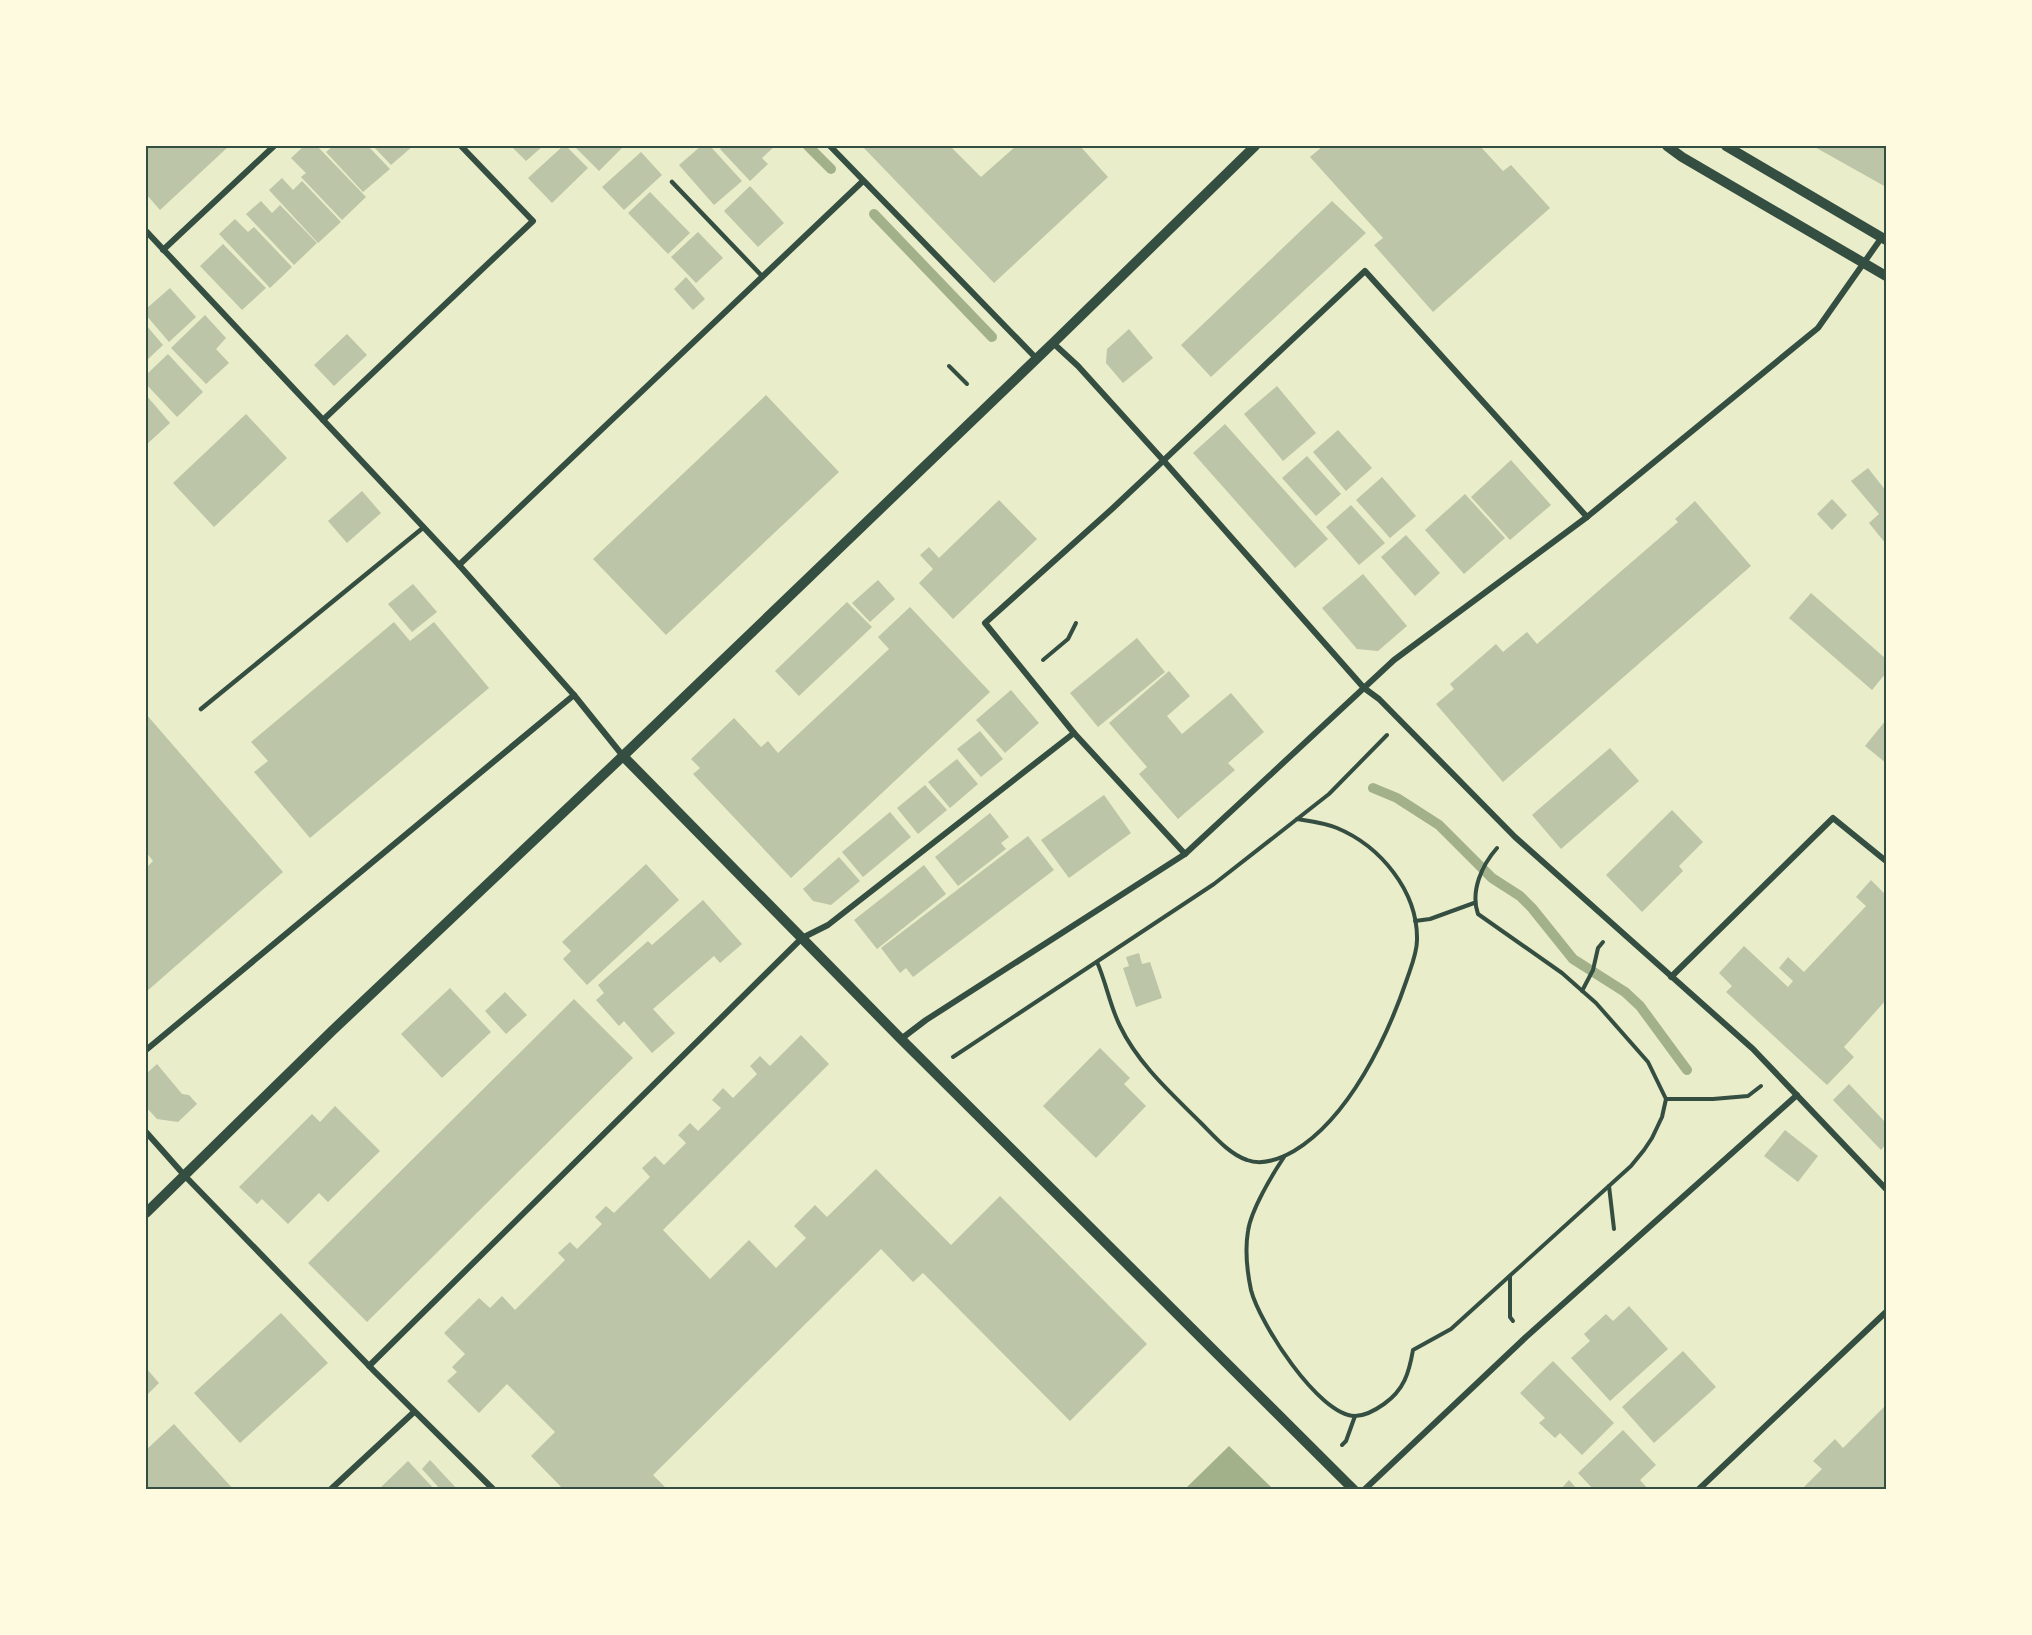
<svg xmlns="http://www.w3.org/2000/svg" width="2032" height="1635" viewBox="0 0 2032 1635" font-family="Rubik,sans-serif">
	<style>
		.water { fill: #a3b18a }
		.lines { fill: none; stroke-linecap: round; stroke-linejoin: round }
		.stream { stroke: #a3b18a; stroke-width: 10 }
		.building { fill: #bcc5a7 }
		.path { stroke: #344e41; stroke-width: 4 }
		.service { stroke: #344e41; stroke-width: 4.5 }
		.minor { stroke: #344e41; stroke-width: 6 }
		.tertiary { stroke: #344e41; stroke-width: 10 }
		.neatline { fill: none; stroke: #344e41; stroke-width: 2 }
	</style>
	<rect width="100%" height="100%" fill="#e9edc9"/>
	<polygon class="water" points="1229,1446 1273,1489 1185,1489"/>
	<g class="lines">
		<g class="stream">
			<polyline points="808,146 831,169"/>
			<polyline points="874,214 992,337"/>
			<polyline points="1373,788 1397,798 1439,825 1492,878 1520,896 1532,908 1573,959 1625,992 1640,1006 1687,1070"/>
		</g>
	</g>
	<g class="building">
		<polygon points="146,146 229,146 160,210 146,194"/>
		<polygon points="304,146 317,146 366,197 342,220 301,177 306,173 291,158"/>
		<polygon points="333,146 368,146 390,169 363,192 326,152"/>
		<polygon points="373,146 413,146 391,165"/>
		<polygon points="511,146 543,146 526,161"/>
		<polygon points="563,146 566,146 588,168 552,203 528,178"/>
		<polygon points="574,146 619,146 622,148 599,171"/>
		<polygon points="701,146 710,146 742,181 714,205 679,165"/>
		<polygon points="723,146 775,146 762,158 768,164 750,181 720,149"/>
		<polygon points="862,146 950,146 981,177 1016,146 1080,146 1108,177 994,283"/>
		<polygon points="1323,146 1480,146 1503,171 1511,165 1550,208 1433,312 1374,245 1383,238 1310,157"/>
		<polygon points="1813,146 1886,146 1886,187"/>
		<polygon points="641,152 662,175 624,210 602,187"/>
		<polygon points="282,178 293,190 302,181 341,222 318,243 269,190"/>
		<polygon points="750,186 784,223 758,247 724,211"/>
		<polygon points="650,192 690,233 668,254 628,213"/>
		<polygon points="261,201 272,213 280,205 317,243 294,265 246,214"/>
		<polygon points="1332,201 1366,233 1211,377 1181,345"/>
		<polygon points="235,219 248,232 254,227 292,267 270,288 219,234"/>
		<polygon points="698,232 723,258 696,283 671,257"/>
		<polygon points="223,244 266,288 242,310 200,266"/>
		<polygon points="686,277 705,299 693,310 674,289"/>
		<polygon points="170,288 196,317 169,342 146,315 146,309"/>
		<polygon points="205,315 226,338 216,349 229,363 206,384 171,348"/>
		<polygon points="146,325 163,345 146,361"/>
		<polygon points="1129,329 1153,358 1123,383 1106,363 1107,349"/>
		<polygon points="347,334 367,355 334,386 314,365"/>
		<polygon points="168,354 203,392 177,417 146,384 146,375"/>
		<polygon points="1277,386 1316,433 1283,461 1244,414"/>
		<polygon points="146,395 170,423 146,445"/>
		<polygon points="766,395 839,472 666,635 593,559"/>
		<polygon points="246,414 287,458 214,527 173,483"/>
		<polygon points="1225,424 1328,539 1295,568 1193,453"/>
		<polygon points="1338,430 1372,468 1346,491 1313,452"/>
		<polygon points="1307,456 1341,494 1316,516 1282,478"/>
		<polygon points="1511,460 1551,505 1510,540 1471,497"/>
		<polygon points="1868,468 1886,491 1886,544 1869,523 1879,514 1851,481"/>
		<polygon points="1382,477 1416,516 1390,538 1356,500"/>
		<polygon points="362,491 381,513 347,543 328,521"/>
		<polygon points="1465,494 1505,538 1464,574 1425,530"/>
		<polygon points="1832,499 1847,515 1832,530 1817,514"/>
		<polygon points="999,500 1037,539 953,619 919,583 933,569 920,555 929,547 939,558"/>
		<polygon points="1695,501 1751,566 1503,782 1436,704 1454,689 1450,684 1496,644 1503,652 1527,632 1537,644 1678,522 1675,519"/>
		<polygon points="1351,505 1385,543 1359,565 1326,527"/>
		<polygon points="1406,535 1440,573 1415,596 1381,557"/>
		<polygon points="1363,574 1407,626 1378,651 1357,649 1322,608"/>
		<polygon points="878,580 895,599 870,622 852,603"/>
		<polygon points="413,584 437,612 412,632 388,604"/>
		<polygon points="1811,593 1886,659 1886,673 1872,690 1789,618"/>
		<polygon points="847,602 872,627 799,696 775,671"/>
		<polygon points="910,607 990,692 791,878 693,774 700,768 691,759 734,718 761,747 768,741 778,753 889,649 878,637"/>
		<polygon points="394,622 410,641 434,622 489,688 310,838 254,772 268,761 251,742"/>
		<polygon points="1137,638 1165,672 1098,727 1070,693"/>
		<polygon points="1169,671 1190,696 1167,716 1182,734 1231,693 1264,732 1228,763 1235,770 1178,819 1139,774 1147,767 1109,723"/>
		<polygon points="1011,690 1039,723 1005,753 976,720"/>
		<polygon points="146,714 283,872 146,992 146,868 153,861 146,852"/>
		<polygon points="1886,720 1886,763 1865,746"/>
		<polygon points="980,731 1003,759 981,777 957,749"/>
		<polygon points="1610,748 1639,781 1561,849 1532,815"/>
		<polygon points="957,759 978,784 950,808 928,782"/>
		<polygon points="925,785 947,810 918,834 897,808"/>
		<polygon points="1104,795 1131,833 1069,878 1041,840"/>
		<polygon points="1672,810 1703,842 1679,866 1683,871 1642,912 1606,875"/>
		<polygon points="890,812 911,837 863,877 842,852"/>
		<polygon points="990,813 1009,837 1001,843 1006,849 958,886 935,857"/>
		<polygon points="1028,836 1054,870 913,977 906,968 900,973 881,948"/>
		<polygon points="839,857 860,881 831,905 813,901 803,889"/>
		<polygon points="646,864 679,900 587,985 563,959 571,951 562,942"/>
		<polygon points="924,865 946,894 877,949 854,920"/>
		<polygon points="1871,880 1886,895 1886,1000 1844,1047 1854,1057 1827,1085 1726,992 1732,986 1719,973 1744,946 1788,987 1793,981 1779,968 1788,957 1804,972 1866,906 1856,897"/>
		<polygon points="703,900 742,944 720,963 714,956 653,1009 675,1033 652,1053 624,1021 619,1026 596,1000 604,993 598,985 648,941 652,945"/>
		<polygon points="1139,953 1142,964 1150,962 1162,998 1136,1007 1123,968 1129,966 1126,957"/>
		<polygon points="450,988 491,1032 442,1078 401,1034"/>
		<polygon points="505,992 527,1015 506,1034 485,1011"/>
		<polygon points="574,999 633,1058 367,1322 308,1263"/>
		<polygon points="801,1035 829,1064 663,1230 710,1279 749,1240 776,1268 806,1238 794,1226 815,1205 827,1217 876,1169 951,1245 1000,1196 1147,1344 1070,1421 923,1273 913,1282 881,1249 653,1475 668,1490 564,1490 531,1456 555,1432 507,1384 479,1413 447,1381 457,1372 452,1367 465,1354 444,1333 479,1298 490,1308 502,1296 515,1310 565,1260 558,1253 570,1242 577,1249 602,1224 595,1217 606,1206 614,1213 650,1177 642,1168 655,1156 664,1165 686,1143 678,1135 690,1123 698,1131 721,1108 712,1100 723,1088 733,1098 757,1074 750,1066 760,1056 770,1066"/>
		<polygon points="1100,1048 1130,1078 1124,1084 1146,1106 1096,1158 1043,1106"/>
		<polygon points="157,1064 182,1094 189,1095 197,1104 178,1122 157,1119 146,1107 146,1074"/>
		<polygon points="1849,1084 1886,1123 1886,1144 1881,1150 1833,1100"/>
		<polygon points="335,1106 380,1151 328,1202 319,1193 288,1224 262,1199 257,1204 239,1187 312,1114 320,1122"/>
		<polygon points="1785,1130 1818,1156 1798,1182 1764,1156"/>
		<polygon points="1629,1306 1668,1349 1610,1401 1571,1358 1590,1341 1584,1334 1606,1314 1613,1321"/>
		<polygon points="281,1313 328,1363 240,1443 194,1393"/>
		<polygon points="1683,1351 1716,1387 1654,1443 1622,1407"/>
		<polygon points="1553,1361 1614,1423 1582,1455 1560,1433 1555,1438 1539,1423 1545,1418 1520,1393"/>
		<polygon points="146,1368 159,1383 146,1396"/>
		<polygon points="1886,1405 1886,1490 1801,1490 1822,1469 1813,1461 1835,1439 1843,1448"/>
		<polygon points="174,1424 234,1490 146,1490 146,1450"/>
		<polygon points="1623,1430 1656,1465 1640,1480 1649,1490 1594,1490 1578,1473"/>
		<polygon points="430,1460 458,1490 441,1490 422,1469"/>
		<polygon points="408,1461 435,1490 378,1490"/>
		<polygon points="1569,1480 1578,1490 1560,1490"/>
	</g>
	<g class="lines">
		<g class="path">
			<polyline points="949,366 967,384"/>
			<polyline points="1043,660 1068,639 1076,623"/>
			<polyline points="1415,921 1430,919 1474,903"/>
			<path d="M1097 962C1106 982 1110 1006 1120 1026 1138 1064 1172 1094 1201 1123 1214 1136 1229 1154 1247 1160 1263 1166 1280 1159 1294 1151 1349 1118 1387 1038 1407 979 1411 967 1417 953 1417 940 1418 891 1380 846 1337 828 1325 823 1310 821 1297 819"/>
			<polyline points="1582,991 1593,970 1598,948 1603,942"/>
			<polyline points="953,1057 1214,884 1329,794 1387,735"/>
			<polyline points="1666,1099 1713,1099 1748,1096 1761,1086"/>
			<path d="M1284 1157C1272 1175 1251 1210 1248 1231 1245 1249 1247 1271 1251 1290 1259 1322 1318 1415 1355 1416 1365 1416 1377 1409 1384 1404 1404 1390 1409 1373 1413 1350L1451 1329 1631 1166 1644 1150 1652 1138 1662 1117 1666 1099 1648 1062 1596 1003 1562 973 1478 914C1470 891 1482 865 1497 848"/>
			<polyline points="1609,1186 1614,1229"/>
			<polyline points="1510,1276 1510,1317 1513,1321"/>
			<polyline points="1342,1445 1346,1441 1355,1416"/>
		</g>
		<g class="service">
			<polyline points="672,182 762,276"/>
			<polyline points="201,709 424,527"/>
		</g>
		<g class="minor">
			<polyline points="830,146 1036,358"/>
			<polyline points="146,231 459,565 574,695 623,756"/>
			<polyline points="163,250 274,146"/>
			<polyline points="1053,343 1078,366 1163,460 1364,688 1379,699 1515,837 1753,1049 1886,1189"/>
			<polyline points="323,420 533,221 461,146"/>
			<polyline points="459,565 863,181"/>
			<polyline points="1185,854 1074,733 985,623 1113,508 1365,271 1587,517"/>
			<polyline points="1671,977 1833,818 1886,861"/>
			<polyline points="901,1039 926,1020 1185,854 1394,660 1587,517 1818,328 1882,237"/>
			<polyline points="146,1050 574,695"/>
			<polyline points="146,1132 185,1176 375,1372 494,1490"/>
			<polyline points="369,1366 802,938 828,925 1074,733"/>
			<polyline points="330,1490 414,1412"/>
			<polyline points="1364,1490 1526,1337 1797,1095"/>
			<polyline points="1698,1490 1886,1312"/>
		</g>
		<g class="tertiary">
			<polyline points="1667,146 1682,157 1886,276"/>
			<polyline points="1726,146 1886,240"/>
			<polyline points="623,756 901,1039 1354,1490"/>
			<polyline points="146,1213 333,1030 623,756 1053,343 1255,146"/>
		</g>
	</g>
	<rect width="2032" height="1635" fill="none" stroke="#fefae0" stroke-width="294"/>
	<rect x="147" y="147" width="1738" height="1341" class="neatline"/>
</svg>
